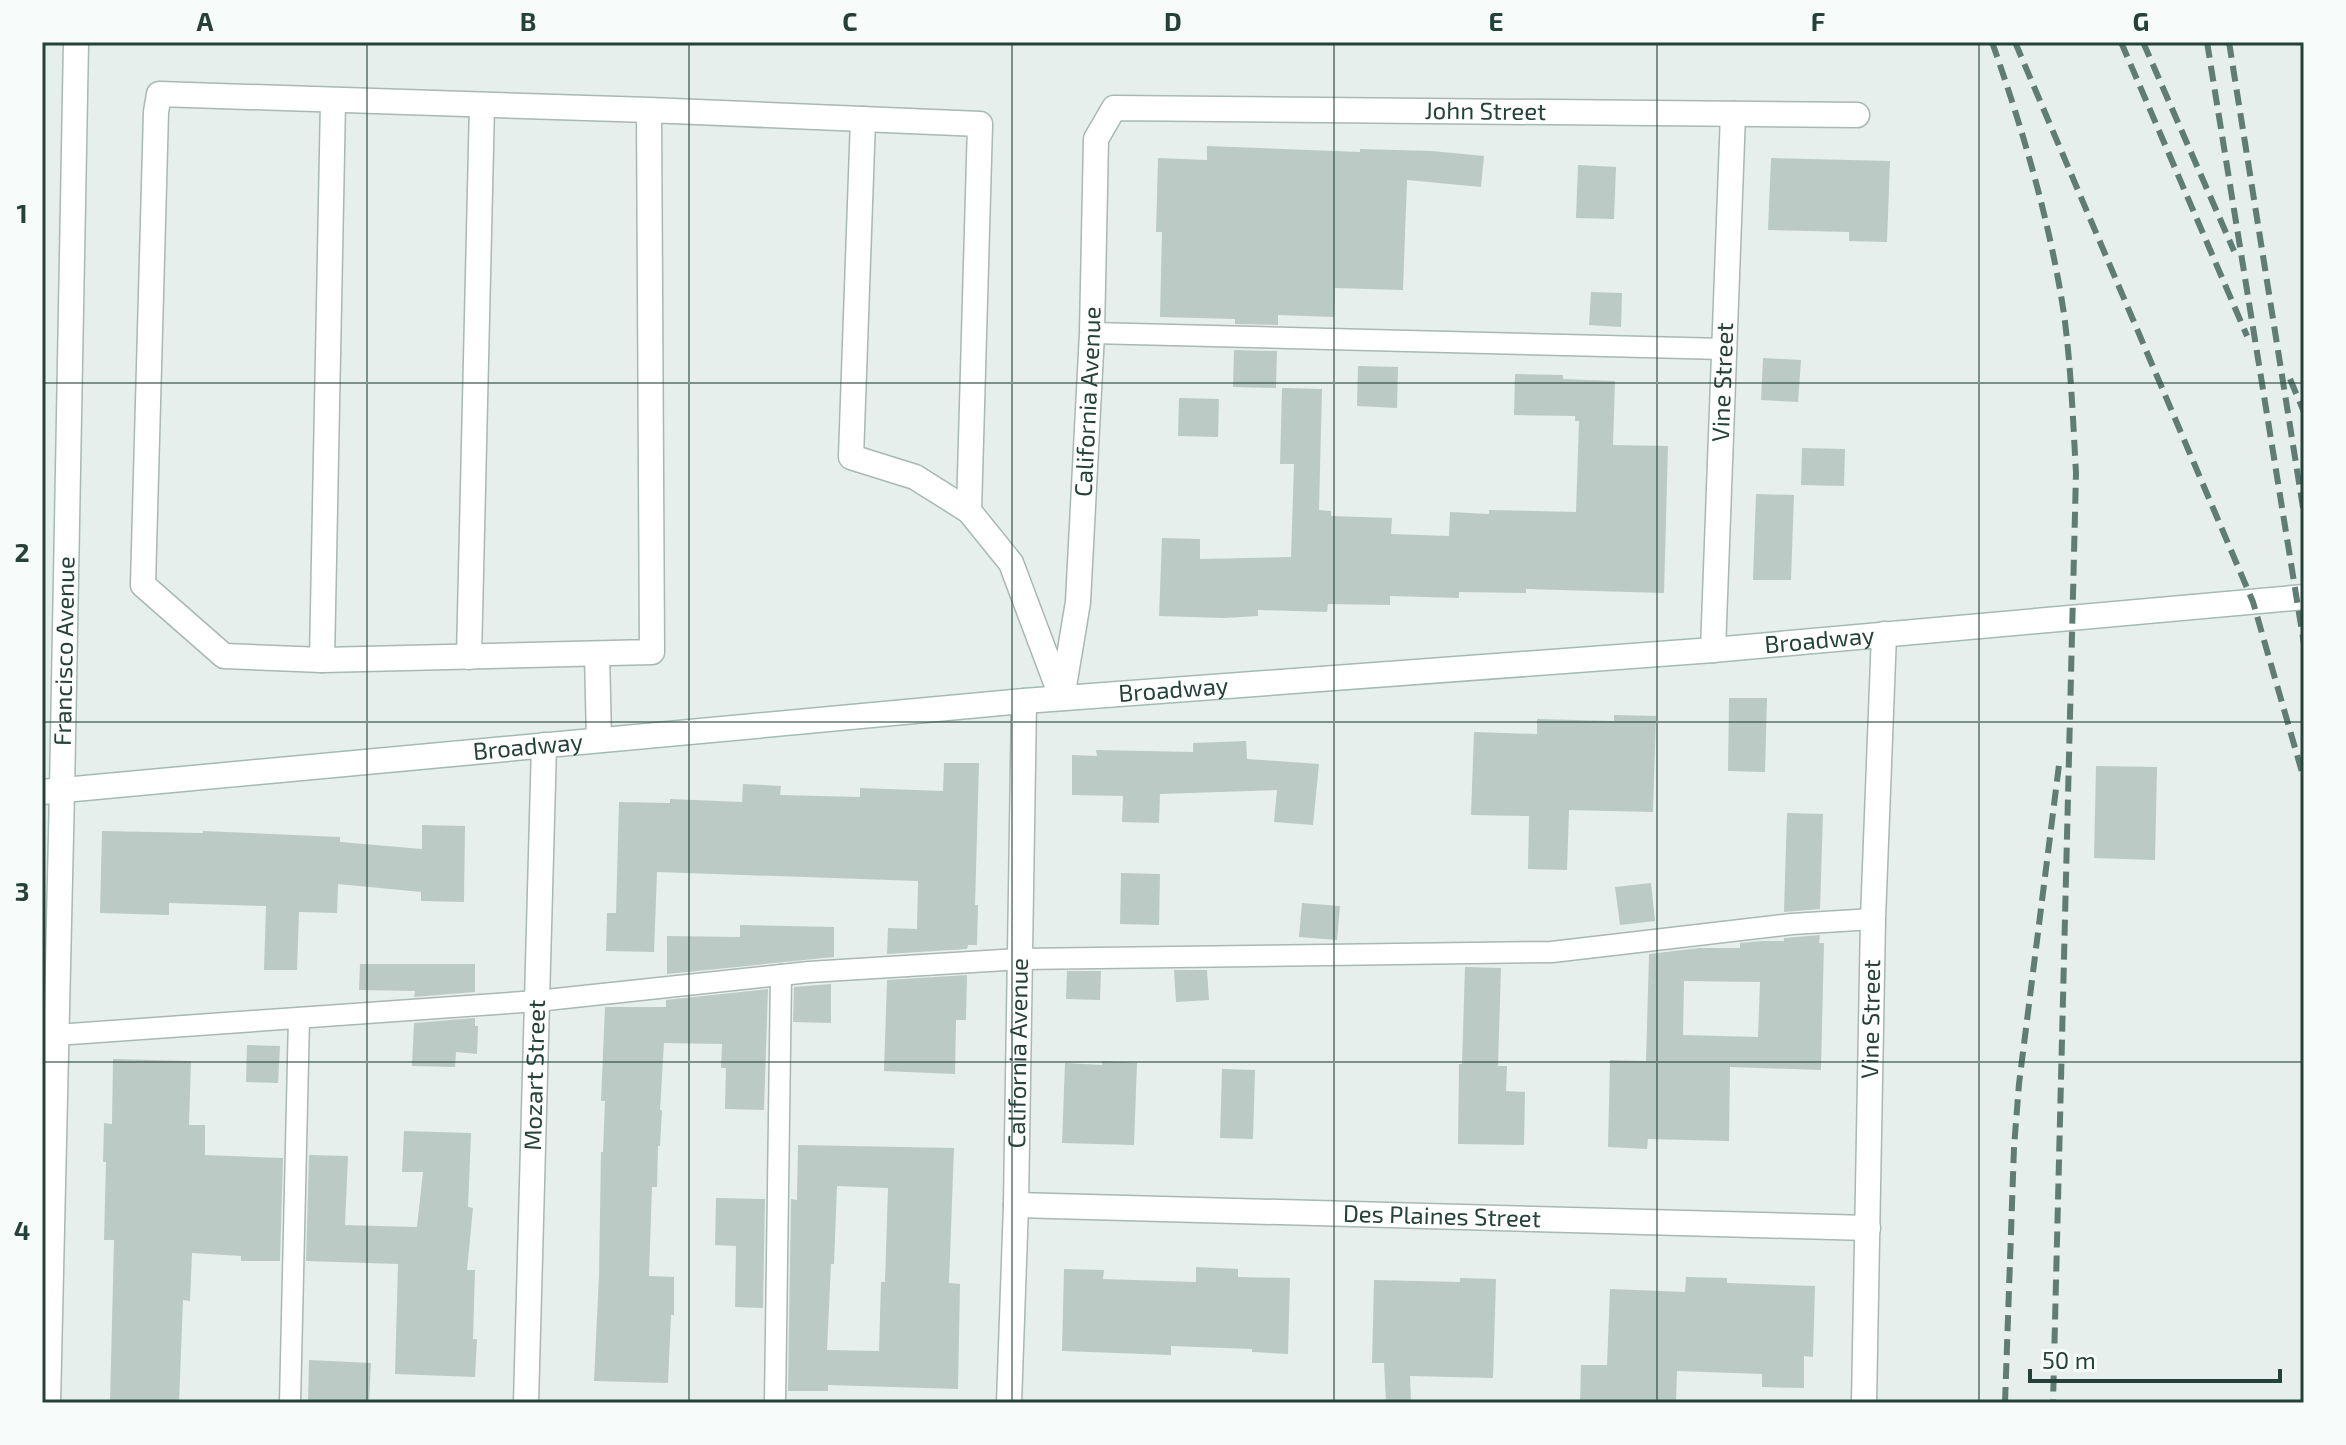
<svg xmlns="http://www.w3.org/2000/svg" width="2346" height="1445" viewBox="0 0 2346 1445" font-family="'Exo 2',sans-serif">
	<style>
		.building { fill: #bbcac4; fill-rule: evenodd }
		.lines { fill: none; stroke-linecap: round; stroke-linejoin: round }
		.lane-casing { stroke: #a8b8b2; stroke-width: 23 }
		.street-casing { stroke: #a8b8b2; stroke-width: 27 }
		.secondary-casing { stroke: #a4bbb3; stroke-width: 27 }
		.lane { stroke: #fff; stroke-width: 20 }
		.street { stroke: #fff; stroke-width: 24 }
		.secondary { stroke: #fff; stroke-width: 24 }
		.rail { stroke: #5f7d75; stroke-width: 6; stroke-dasharray: 16 8; stroke-linecap: butt }
		.grid { fill: none; stroke: #24423a; stroke-width: 2; stroke-opacity: 0.55 }
		.labels { text-anchor: middle; stroke-width: 8; stroke-linejoin: round; paint-order: stroke }
		.street-label { font-size: 24px; fill: #24423a; stroke: #f7fbf9 }
		.neatline { fill: none; stroke: #24423a; stroke-width: 3 }
		.grid-label { font-size: 26px; text-anchor: middle; font-weight: bold; fill: #24423a }
	</style>
	<rect width="100%" height="100%" fill="#e6efeb"/>
	<g class="building">
		<polygon points="1207,146 1360,152 1360,149 1432,151 1484,156 1481,187 1407,180 1403,290 1335,288 1334,317 1278,315 1278,325 1235,324 1235,319 1160,317 1162,232 1156,232 1158,158 1207,160"/>
		<polygon points="1771,158 1890,161 1887,242 1849,241 1849,232 1768,230"/>
		<polygon points="1578,165 1616,167 1614,219 1576,218"/>
		<polygon points="1591,292 1622,293 1621,327 1589,325"/>
		<polygon points="1234,350 1277,351 1276,388 1233,387"/>
		<polygon points="1763,358 1801,360 1798,402 1761,400"/>
		<polygon points="1358,366 1398,367 1397,408 1357,406"/>
		<polygon points="1515,374 1563,375 1563,379 1615,381 1613,445 1668,446 1664,593 1526,589 1526,593 1459,592 1459,598 1390,596 1390,605 1328,604 1327,612 1258,610 1258,616 1224,618 1159,616 1162,538 1200,539 1200,559 1291,557 1294,464 1280,464 1282,388 1322,389 1319,510 1331,511 1331,516 1392,518 1391,534 1449,536 1450,512 1489,514 1489,510 1576,512 1579,421 1575,421 1575,416 1514,415"/>
		<polygon points="1179,398 1219,399 1218,437 1178,436"/>
		<polygon points="1802,448 1845,449 1844,486 1801,485"/>
		<polygon points="1756,494 1794,495 1791,580 1753,580"/>
		<polygon points="1729,698 1767,698 1765,772 1728,771"/>
		<polygon points="1614,715 1656,716 1653,812 1569,810 1567,870 1528,869 1529,816 1471,815 1474,732 1537,734 1537,719 1614,721"/>
		<polygon points="1246,741 1247,759 1319,764 1313,825 1274,822 1277,790 1160,794 1159,823 1122,822 1123,796 1072,795 1072,755 1097,756 1096,750 1193,752 1193,743"/>
		<polygon points="944,763 979,763 975,905 978,905 977,945 968,945 967,949 887,954 888,928 917,929 918,881 657,872 654,952 606,951 607,913 616,913 619,802 670,803 670,799 742,802 743,784 781,786 780,795 860,797 860,788 943,791"/>
		<polygon points="2096,766 2157,767 2155,860 2094,858"/>
		<polygon points="1787,813 1823,814 1820,909 1784,912"/>
		<polygon points="422,825 465,826 464,902 421,901 421,892 338,884 337,913 299,912 297,970 264,970 266,906 169,903 169,915 100,913 102,831 203,833 203,831 340,837 340,842 422,849"/>
		<polygon points="1121,873 1160,874 1159,925 1120,924"/>
		<polygon points="1651,883 1655,921 1620,925 1615,887"/>
		<polygon points="1302,903 1340,906 1337,940 1299,937"/>
		<polygon points="740,925 834,927 834,957 667,974 667,936 740,937"/>
		<path d="M1820 935 1819 943H1824L1821 1070 1730 1067 1729 1141 1648 1139 1647 1149 1608 1147 1610 1060 1646 1061 1649 954 1700 948H1740V943L1762 941H1784V938ZM1684 981 1760 982 1758 1037 1683 1035Z"/>
		<polygon points="360,964 475,964 475,992 414,997 415,991 359,990"/>
		<polygon points="1465,967 1501,968 1498,1066 1507,1066 1506,1091 1525,1092 1524,1145 1458,1144 1459,1064 1462,1064"/>
		<polygon points="1174,970 1207,970 1209,1000 1176,1002"/>
		<polygon points="1067,971 1101,971 1100,1000 1066,999"/>
		<polygon points="967,975 966,1020 956,1020 955,1074 884,1071 887,980"/>
		<polygon points="831,984 831,1023 793,1022 794,987"/>
		<polygon points="768,989 764,1110 725,1109 726,1068 721,1068 722,1044 664,1043 660,1110 662,1110 660,1146 658,1146 657,1187 652,1187 649,1276 674,1277 674,1315 671,1315 668,1383 594,1381 599,1275 601,1152 603,1152 605,1101 601,1101 605,1007 666,1007 666,1000"/>
		<polygon points="475,1018 475,1026 478,1026 477,1054 456,1052 455,1067 412,1066 414,1023"/>
		<polygon points="247,1045 280,1046 278,1083 246,1082"/>
		<polygon points="113,1059 191,1061 189,1125 205,1125 205,1155 283,1158 280,1261 241,1261 241,1256 192,1253 190,1301 183,1300 179,1403 110,1403 114,1240 104,1240 106,1162 103,1162 104,1123 112,1124"/>
		<polygon points="1102,1061 1137,1063 1134,1145 1062,1143 1065,1063 1102,1065"/>
		<polygon points="1222,1069 1255,1070 1253,1139 1220,1138"/>
		<polygon points="404,1131 471,1133 468,1207 473,1208 467,1270 475,1270 473,1339 477,1339 475,1377 395,1374 398,1264 306,1261 309,1155 348,1156 345,1225 417,1227 423,1172 402,1172"/>
		<path d="M798 1145 954 1148 949 1283 960 1284 958 1389 828 1385V1391H788L791 1199 797 1200ZM837 1186 888 1188 885 1282H881L879 1351 827 1350 831 1264H834Z"/>
		<polygon points="716,1198 765,1199 763,1308 735,1307 736,1246 715,1245"/>
		<polygon points="1196,1267 1238,1269 1238,1277 1290,1278 1288,1354 1252,1352 1252,1349 1171,1346 1171,1355 1062,1351 1064,1269 1104,1270 1103,1279 1196,1282"/>
		<polygon points="1686,1277 1727,1278 1727,1283 1815,1286 1813,1357 1804,1356 1804,1388 1762,1387 1762,1374 1677,1371 1676,1403 1580,1403 1581,1365 1607,1365 1610,1289 1685,1292"/>
		<polygon points="1460,1278 1496,1279 1493,1378 1410,1376 1411,1403 1386,1403 1384,1363 1372,1363 1374,1280 1460,1282"/>
		<polygon points="309,1360 371,1363 369,1402 308,1403"/>
	</g>
	<g class="lines">
		<defs>
			<g id="lane">
				<polyline points="1092,333 1724,349"/>
				<polyline points="56,1035 537,1001 809,972 1020,959 1552,952 1792,924 1873,919"/>
				<polyline points="290,1403 299,1018"/>
				<polyline points="775,1403 781,975"/>
			</g>
			<g id="street">
				<polyline points="649,110 652,652 322,660 224,656 143,585 156,112 159,94 649,110 980,124 969,511"/>
				<polyline points="863,119 851,457 915,477 969,511 1011,563 1061,696"/>
				<path id="s1" d="M1713 650 1733 114"/>
				<polyline points="597,654 599,740"/>
				<polyline points="469,657 482,105"/>
				<polyline points="322,660 333,101"/>
				<path id="s2" d="M1062 698 1078 602 1092 333 1096 139 1114 108 1857 115"/>
				<path id="s3" d="M1016 1205 1868 1228"/>
				<polyline points="48,1403 62,791"/>
				<path id="s4" d="M526 1403 544 745"/>
				<path id="s5" d="M1009 1403 1016 1205 1024 701"/>
				<path id="s6" d="M1864 1403 1873 919 1884 634"/>
			</g>
			<g id="secondary">
				<path id="s7" d="M62 791 76 42"/>
				<path id="s8" d="M42 792 1024 701 1713 650 2304 597"/>
			</g>
		</defs>
		<use href="#lane" class="lane-casing"/>
		<use href="#street" class="street-casing"/>
		<use href="#secondary" class="secondary-casing"/>
		<use href="#lane" class="lane"/>
		<use href="#street" class="street"/>
		<use href="#secondary" class="secondary"/>
		<g class="rail">
			<path d="M1992 42C2023 130 2050 222 2064 314 2071 367 2073 420 2076 473L2053 1403"/>
			<polyline points="2015,42 2253,602 2304,779"/>
			<polyline points="2121,42 2247,336"/>
			<polyline points="2143,42 2234,251"/>
			<polyline points="2207,42 2304,644"/>
			<polyline points="2229,42 2304,514"/>
			<polyline points="2290,379 2304,412"/>
			<polyline points="2005,1403 2014,1147 2019,1084 2059,765"/>
		</g>
	</g>
	<path class="grid" d="M367 42V1403M689 42V1403M1012 42V1403M1334 42V1403M1657 42V1403M1979 42V1403M42 383H2304M42 722H2304M42 1062H2304"/>
	<g class="labels">
		<g class="street-label">
			<text dy="8" stroke="none"><textPath href="#s2" startOffset="968">John Street</textPath></text>
			<text dy="8" stroke="none"><textPath href="#s1" startOffset="268">Vine Street</textPath></text>
			<text dy="8" stroke="none"><textPath href="#s2" startOffset="298">California Avenue</textPath></text>
			<text dy="8" stroke="none"><textPath href="#s8" startOffset="1784">Broadway</textPath></text>
			<text dy="8" stroke="none"><textPath href="#s7" startOffset="140">Francisco Avenue</textPath></text>
			<text dy="8" stroke="none"><textPath href="#s8" startOffset="1136">Broadway</textPath></text>
			<text dy="8" stroke="none"><textPath href="#s8" startOffset="488">Broadway</textPath></text>
			<text dy="8" stroke="none"><textPath href="#s6" startOffset="384">Vine Street</textPath></text>
			<text dy="8" stroke="none"><textPath href="#s5" startOffset="350">California Avenue</textPath></text>
			<text dy="8" stroke="none"><textPath href="#s4" startOffset="328">Mozart Street</textPath></text>
			<text dy="8" stroke="none"><textPath href="#s3" startOffset="426">Des Plaines Street</textPath></text>
		</g>
	</g>
	<rect width="2346" height="1445" fill="none" stroke="#f7fbf9" stroke-width="88"/>
	<path d="M2030 1369v12h250v-12" fill="none" stroke="#24423a" stroke-width="4"/>
	<text x="2042" y="1369" font-size="24" fill="#24423a" stroke="#f7fbf9" stroke-width="6" paint-order="stroke">50 m</text>
	<rect x="44" y="44" width="2258" height="1357" class="neatline"/>
	<g class="grid-label">
		<text x="205" y="31">A</text>
		<text x="528" y="31">B</text>
		<text x="850" y="31">C</text>
		<text x="1173" y="31">D</text>
		<text x="1496" y="31">E</text>
		<text x="1818" y="31">F</text>
		<text x="2141" y="31">G</text>
		<text x="22" y="223">1</text>
		<text x="22" y="562">2</text>
		<text x="22" y="901">3</text>
		<text x="22" y="1240">4</text>
	</g>
</svg>
